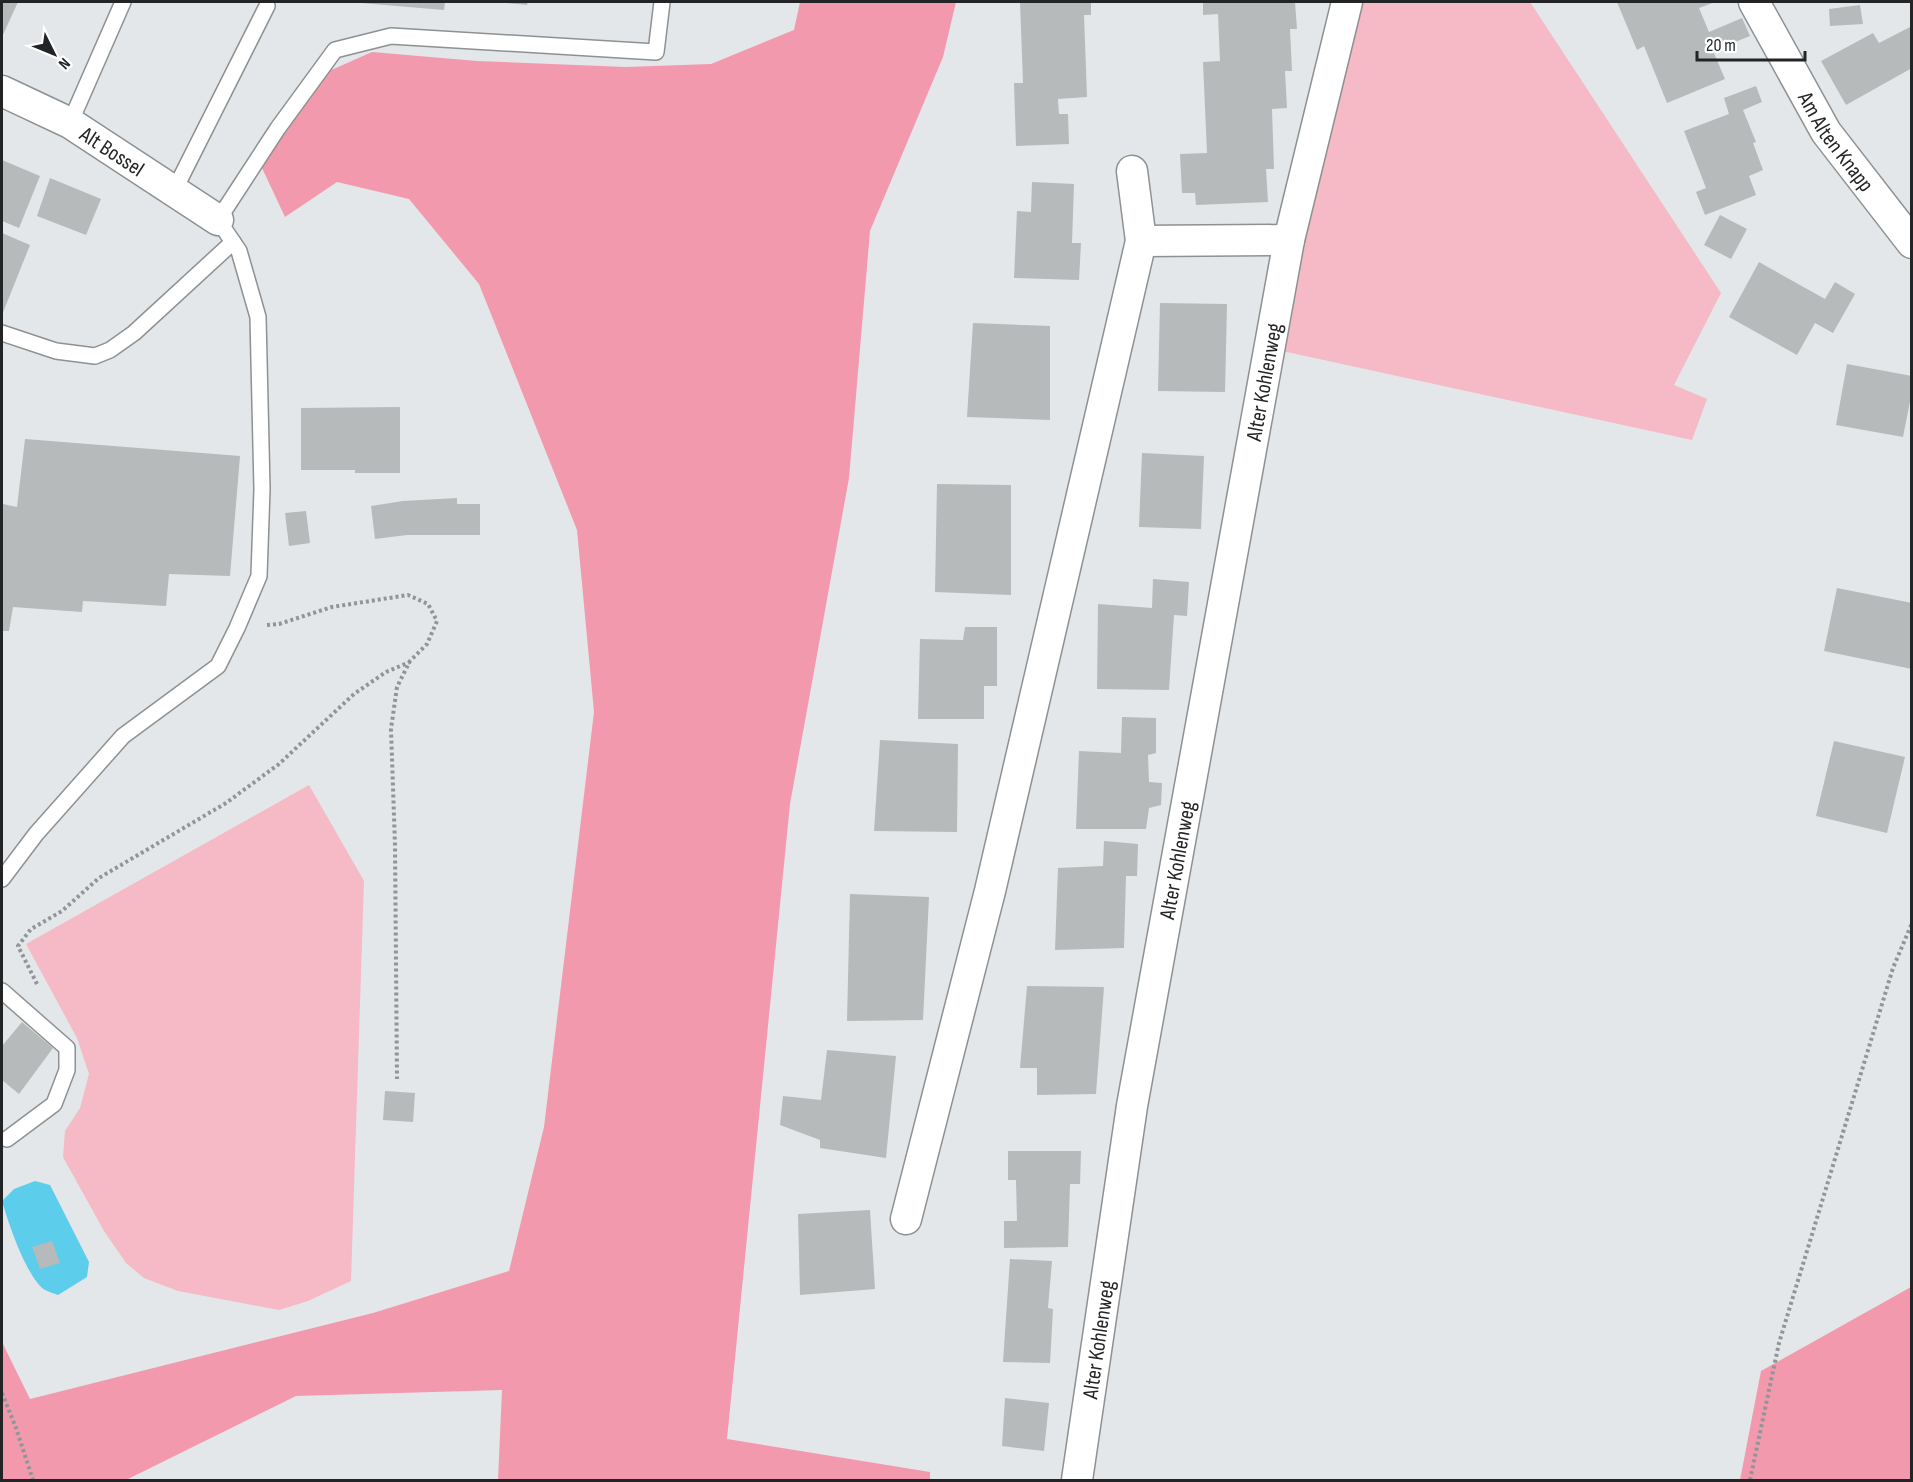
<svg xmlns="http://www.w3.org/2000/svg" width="1913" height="1482" viewBox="0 0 1913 1482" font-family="'Sofia Sans Condensed',sans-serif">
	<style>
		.green { fill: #f6b9c6 }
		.forest { fill: #f399ae }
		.water { fill: #5ccdeb }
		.building { fill: #b6babb }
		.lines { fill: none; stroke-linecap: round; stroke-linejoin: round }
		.service-casing { stroke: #8e9192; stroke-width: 18 }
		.minor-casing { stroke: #8e9192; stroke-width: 33 }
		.path { stroke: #929597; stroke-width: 4; stroke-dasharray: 3 3; stroke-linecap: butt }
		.service { stroke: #fff; stroke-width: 15 }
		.minor { stroke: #fff; stroke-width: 30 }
		.labels { text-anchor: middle; stroke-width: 6; stroke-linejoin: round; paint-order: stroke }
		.street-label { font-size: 22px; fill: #232425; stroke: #fff }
	</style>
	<rect width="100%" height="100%" fill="#e3e7e9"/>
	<g class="green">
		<polygon points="1352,2 1530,2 1721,293 1674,385 1707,399 1692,440 1273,349"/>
		<polygon points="309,785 364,881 351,1281 308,1301 279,1310 178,1291 144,1278 126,1263 104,1231 63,1157 65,1131 80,1108 89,1074 77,1038 26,944"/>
	</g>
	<g class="forest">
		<polygon points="800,2 956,2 943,57 870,231 849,478 790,804 727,1439 930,1472 930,1480 498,1480 502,1390 296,1396 126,1480 2,1480 2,1342 30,1399 373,1313 509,1271 544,1127 594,712 577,530 479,284 409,199 337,182 285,217 262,168 320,75 372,52 477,61 626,67 711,64 794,30"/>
		<polygon points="1911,1287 1911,1480 1740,1480 1761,1371"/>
	</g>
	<path class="water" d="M35 1181 50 1185 89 1262 87 1277 58 1295C53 1293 45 1291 41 1287 24 1269 9 1225 2 1201L14 1189Z"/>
	<g class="building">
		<polygon points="2,2 18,2 2,37"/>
		<polygon points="361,2 445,2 444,10 361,3"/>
		<polygon points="506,2 528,2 527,5 506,3"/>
		<polygon points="1020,2 1091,2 1091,15 1084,15 1087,97 1058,99 1059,114 1068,114 1069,144 1016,146 1014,83 1023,83"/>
		<polygon points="1203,2 1295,2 1297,29 1290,29 1292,71 1285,71 1287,108 1272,109 1274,169 1266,169 1268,202 1196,205 1195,193 1182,193 1180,154 1207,153 1203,62 1220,61 1218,14 1203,15"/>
		<polygon points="1617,2 1715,2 1699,8 1709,32 1742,18 1750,36 1713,51 1725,79 1667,103 1644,46 1637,50"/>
		<polygon points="1860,5 1863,24 1830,26 1829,9"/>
		<polygon points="1912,26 1912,68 1846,105 1821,61 1873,33 1879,43"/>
		<polygon points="1756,86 1762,102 1743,110 1756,142 1753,143 1763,170 1749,176 1756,195 1705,215 1696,192 1706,188 1684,131 1729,114 1724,98"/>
		<polygon points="2,160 40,176 19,228 2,221"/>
		<polygon points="50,178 101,199 86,235 37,216"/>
		<polygon points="1032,182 1074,184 1072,243 1081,243 1079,280 1014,278 1017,211 1031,212"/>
		<polygon points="1720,215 1747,229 1731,259 1704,245"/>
		<polygon points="2,233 30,245 2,315"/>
		<polygon points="1759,262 1825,299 1835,282 1855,294 1833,333 1815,323 1797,355 1729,317"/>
		<polygon points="1160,303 1227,304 1225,392 1158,391"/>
		<polygon points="973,323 1050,326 1050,420 967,417"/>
		<polygon points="1847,364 1912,376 1912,391 1903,437 1836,425"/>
		<polygon points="400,407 400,473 355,473 355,470 301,470 301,408"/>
		<polygon points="25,439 240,456 230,576 169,574 166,606 83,601 82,612 13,607 9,631 2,631 2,509 3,504 17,507"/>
		<polygon points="1142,453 1204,456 1201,529 1139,527"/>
		<polygon points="937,484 1011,485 1011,595 935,592"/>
		<polygon points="457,498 457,504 480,504 480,535 407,535 375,539 371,506 403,501"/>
		<polygon points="306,511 310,543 289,546 285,513"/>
		<polygon points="1153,579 1189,582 1187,616 1174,615 1169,690 1097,689 1098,604 1152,608"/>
		<polygon points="1837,588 1912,603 1912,669 1824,651"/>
		<polygon points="965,627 997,627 997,686 984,686 984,719 918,719 920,639 963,640"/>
		<polygon points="1122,717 1156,718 1156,753 1148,755 1149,782 1162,783 1161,805 1149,808 1146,829 1076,829 1079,751 1121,753"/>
		<polygon points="880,740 958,744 957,832 874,831"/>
		<polygon points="1834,741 1905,757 1887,833 1816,816"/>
		<polygon points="1104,841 1138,844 1137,876 1126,876 1124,948 1055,950 1058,868 1103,866"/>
		<polygon points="850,894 929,897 923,1020 847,1021"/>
		<polygon points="1027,986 1104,987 1096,1094 1037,1095 1037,1068 1020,1068"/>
		<polygon points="22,1022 53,1048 19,1094 2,1080 2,1046"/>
		<polygon points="827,1050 896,1056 886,1158 820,1148 820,1140 780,1125 783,1096 821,1100"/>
		<polygon points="385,1091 415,1093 413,1122 383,1120"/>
		<polygon points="1008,1151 1081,1151 1080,1184 1070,1184 1068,1247 1004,1248 1004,1221 1017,1221 1016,1180 1008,1180"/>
		<polygon points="870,1210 875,1289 800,1295 798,1214"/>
		<polygon points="52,1241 60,1263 40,1269 32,1247"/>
		<polygon points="1010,1259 1052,1261 1048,1308 1053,1309 1050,1363 1003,1362"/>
		<polygon points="1005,1398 1049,1403 1044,1451 1002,1446"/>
	</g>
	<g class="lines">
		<defs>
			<g id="service">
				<polyline points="70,123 123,2"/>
				<polyline points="174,191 267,6"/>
				<polyline points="2,333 56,351 95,356 110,350 134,333 233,242"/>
				<polyline points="2,879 36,834 123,736 218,666 237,628 259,576 262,489 258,317 239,251 218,220 278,128 335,50 391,36 656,52 662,2"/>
				<polyline points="2,991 67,1048 67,1070 54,1104 7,1139"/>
			</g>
			<g id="minor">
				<path id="s1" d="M1754 2 1826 132 1912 243"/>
				<path id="s2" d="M2 91 70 123 218 220"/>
				<polyline points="1141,241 1289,240"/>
				<polyline points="906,1219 990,891 1141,241 1132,171"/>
				<path id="s3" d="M1077 1480 1132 1106 1289 240 1347 2"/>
			</g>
		</defs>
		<use href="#service" class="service-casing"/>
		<use href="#minor" class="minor-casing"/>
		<g class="path">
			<polyline points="267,625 279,624 332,607 408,595 428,604 437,621 427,644 410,661 397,687 391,729 395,845 397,1079"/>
			<polyline points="37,984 18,946 31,929 62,911 99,878 226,803 279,764 354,694 386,672 410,662"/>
			<polyline points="2,1393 16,1428 33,1480"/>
			<polyline points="1750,1480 1779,1343 1893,968 1912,923"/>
		</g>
		<use href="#service" class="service"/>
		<use href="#minor" class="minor"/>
	</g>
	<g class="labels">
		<g class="street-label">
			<text dy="8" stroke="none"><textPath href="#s1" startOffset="162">Am Alten Knapp</textPath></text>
			<text dy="8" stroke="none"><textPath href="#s2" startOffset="126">Alt Bossel</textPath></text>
			<text dy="8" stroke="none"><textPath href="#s3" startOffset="1114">Alter Kohlenweg</textPath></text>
			<text dy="8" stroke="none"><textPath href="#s3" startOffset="628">Alter Kohlenweg</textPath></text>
			<text dy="8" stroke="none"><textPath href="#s3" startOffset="142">Alter Kohlenweg</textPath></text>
		</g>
	</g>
	<rect width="1913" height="1482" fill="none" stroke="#232425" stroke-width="6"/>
	<g transform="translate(54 54) rotate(133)" stroke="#ffffff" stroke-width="4.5" paint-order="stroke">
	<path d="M0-4.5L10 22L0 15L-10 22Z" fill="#232425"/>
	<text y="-9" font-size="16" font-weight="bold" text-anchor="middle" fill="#232425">N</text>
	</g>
	<path d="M1697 51v9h108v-9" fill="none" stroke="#232425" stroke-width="3"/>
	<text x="1706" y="51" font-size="18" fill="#232425" stroke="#ffffff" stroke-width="4.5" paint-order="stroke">20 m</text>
</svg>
